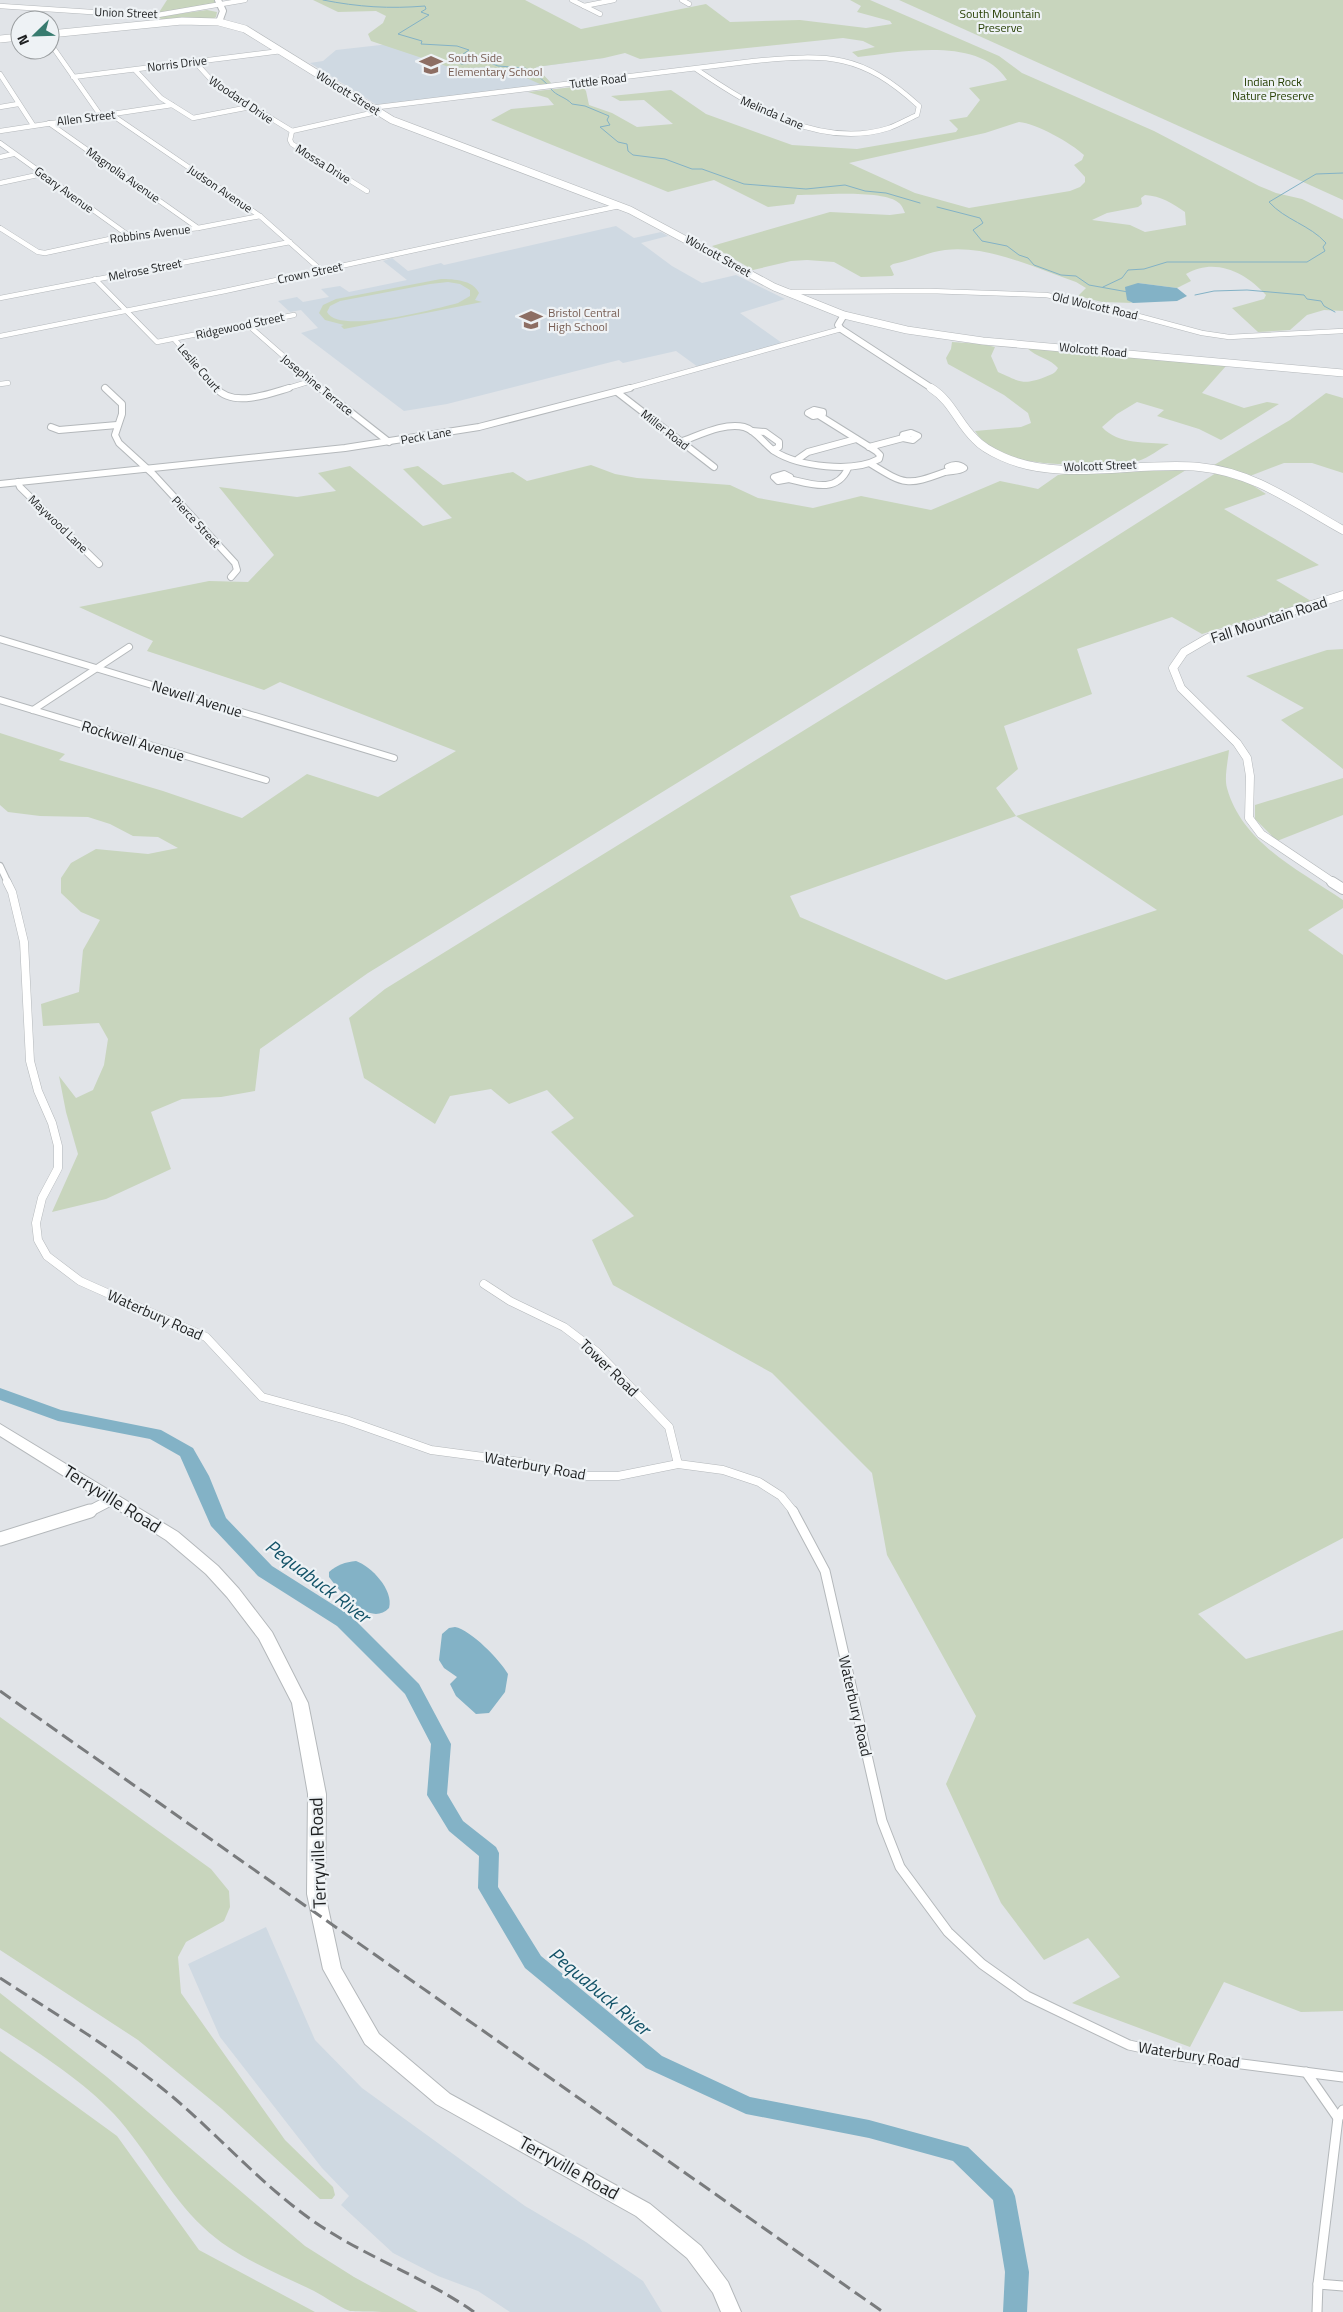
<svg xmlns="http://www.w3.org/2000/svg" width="1343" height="2312" viewBox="0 0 1343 2312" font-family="'Titillium Web',sans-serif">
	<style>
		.built { fill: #cfd9e2 }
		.green { fill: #c8d5bd; fill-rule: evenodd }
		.water { fill: #83b2c6 }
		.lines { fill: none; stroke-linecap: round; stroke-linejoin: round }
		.stream { stroke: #83b2c6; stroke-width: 1 }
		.river { fill: #83b2c6; fill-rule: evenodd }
		.street-far3-casing { stroke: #b4b8bb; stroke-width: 5.5 }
		.street-far2-casing { stroke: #b4b8bb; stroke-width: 8 }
		.street-far1-casing { stroke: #b4b8bb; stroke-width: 9 }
		.street-casing { stroke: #b4b8bb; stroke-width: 11 }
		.secondary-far3-casing { stroke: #b4b8bb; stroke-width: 8 }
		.secondary-far2-casing { stroke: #b4b8bb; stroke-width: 9 }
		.secondary-far1-casing { stroke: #b4b8bb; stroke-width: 12 }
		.secondary-casing { stroke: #b4b8bb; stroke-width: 15 }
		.primary-casing { stroke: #b4b8bb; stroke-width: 8 }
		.highway-casing { stroke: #b4b8bb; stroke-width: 2 }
		.street-far3 { stroke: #fff; stroke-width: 4.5 }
		.street-far2 { stroke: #fff; stroke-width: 6 }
		.street-far1 { stroke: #fff; stroke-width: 8 }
		.street { stroke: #fff; stroke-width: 9 }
		.secondary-far3 { stroke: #fff; stroke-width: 6 }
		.secondary-far2 { stroke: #fff; stroke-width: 8 }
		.secondary-far1 { stroke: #fff; stroke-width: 10 }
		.secondary { stroke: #fff; stroke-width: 13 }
		.primary { stroke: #fff; stroke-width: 7 }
		.highway { fill: #fff; fill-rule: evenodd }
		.rail { stroke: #797b7d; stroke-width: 3; stroke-dasharray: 13 6; stroke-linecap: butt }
		.labels { text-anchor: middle; stroke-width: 4.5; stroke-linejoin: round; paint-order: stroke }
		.far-street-label { font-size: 12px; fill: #1d1f20; stroke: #eef2f5 }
		.far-park-label { font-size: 12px; fill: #263f03; stroke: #eef2f5 }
		.far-education-label { font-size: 12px; fill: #785e54; stroke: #eef2f5; text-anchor: start }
		.street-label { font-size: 15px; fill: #1d1f20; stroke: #eef2f5 }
		.near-street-label { font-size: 18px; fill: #1d1f20; stroke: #eef2f5 }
		.near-water-label { font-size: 19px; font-style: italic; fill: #125267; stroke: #eef2f5 }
	</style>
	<rect width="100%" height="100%" fill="#e1e4e8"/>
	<g class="built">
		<polygon points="558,25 604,58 536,67 552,84 377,105 310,63 323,61 336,50"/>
		<polygon points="616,226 634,238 661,232 668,236 641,243 672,266 702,283 736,275 785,299 740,313 782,343 698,367 676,351 623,363 619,360 447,404 404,411 301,333 318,328 301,310 290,312 278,301 297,297 303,302 329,297 321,289 340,286 349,292 407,280 383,261 392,258 408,271 441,263 444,265"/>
		<polygon points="266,1927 315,2040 362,2088 525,2206 586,2242 643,2281 662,2312 510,2312 478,2291 438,2276 393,2253 341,2205 349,2196 322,2168 220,2037 188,1964"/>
	</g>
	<g class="green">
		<polygon points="167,0 214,0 215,1 215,3 158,14"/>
		<path d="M313 0H525L581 29 706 4 730 22 800 20 866 28 892 24 890 21 857 12 861 6 850 0H870L999 56 1022 73 1154 131 1259 186 1276 193 1302 199 1343 219V311L1324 310 1307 315 1290 330 1258 332 1232 308 1264 299 1266 295C1245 272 1215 257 1186 274L1191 281 1177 288 1138 283 1130 302 1133 303 1102 302 1078 296 1086 288 1076 282C1035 268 989 245 945 250 928 252 911 261 893 264L890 266 894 275 892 276 861 277 834 262 807 260 791 261 753 270 712 246 830 212 890 215 905 213C904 211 902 205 899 203 884 189 818 195 797 195L794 204 768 207 714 180 668 192 491 120 511 109 554 105 548 98 528 92 582 86 586 91 589 105 612 113 637 127 673 124 644 100 620 101 611 96 671 90 706 114 792 145 857 149 956 132 958 129 949 120 967 117 980 100 969 88 1007 80C979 36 902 52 858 57L852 52 875 47 863 41 843 38 640 59 625 53 604 58 536 67 552 84 542 85 509 70 487 67 455 69 371 41 368 34 383 23 386 16 376 11 338 12ZM1019 122C1036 123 1071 143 1084 155L1082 160 1074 165 1085 177V182L1080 187 1070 191 969 208 915 193 849 163 985 133ZM1145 195C1161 196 1172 203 1185 212L1186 225 1145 232 1130 225 1092 220 1107 213 1138 207 1142 204 1141 198Z"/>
		<polygon points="899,0 1343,0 1343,200"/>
		<polygon points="207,10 217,12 216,17 211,20 167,21 156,17"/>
		<path d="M441 279C454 279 473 280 479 293L475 300 482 302 344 329 341 326 344 325 325 320 319 313 323 305 336 299ZM448 282 460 284 470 290V296L458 303C435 309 338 335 327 312L330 306 340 301 430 284Z"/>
		<path d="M952 342 982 344 995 347 991 356 998 372C1019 381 1022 386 1045 377 1050 375 1055 374 1058 368 1051 359 1036 357 1027 348L1226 366 1202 393 1244 408 1267 402 1279 404 1221 440 1199 429 1157 416 1164 410 1137 402 1117 414 1102 427C1118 445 1147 442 1169 444 1159 449 1149 458 1138 461 1129 463 1117 462 1108 463 1069 465 999 469 975 431L1021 427 1031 423 1028 413 1004 395 948 364 946 358 951 349Z"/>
		<polygon points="1326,393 1343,398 1343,473 1312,463 1284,463 1250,476 1214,465 1290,420"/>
		<polygon points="591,465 615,474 637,478 730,485 758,498 813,508 861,496 931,510 1000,481 1038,489 1058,475 1072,473 1186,470 368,973 260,1049 255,1091 221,1097 182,1099 151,1112 171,1169 106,1199 52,1212 78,1154 66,1112 59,1076 76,1098 93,1090 104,1065 108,1039 99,1023 43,1026 41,1004 79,992 83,950 100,920 81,912 61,893 61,878 71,863 96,849 148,854 178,848 158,837 133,836 110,824 88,817 40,816 8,812 0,805 0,733 65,754 59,760 163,791 242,818 307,774 378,797 456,751 280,682 264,690 147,651 153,641 79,607 209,581 248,582 274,555 219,487 297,497 336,491 318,473 350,466 423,526 452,518 403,469 418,466 443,485 513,472 527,481"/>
		<path d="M1216 473 1249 483 1266 494 1224 509 1319 565 1276 580 1311 601 1202 634 1172 617 1077 649 1092 694 1004 726 1018 769 996 788 1016 816 1229 750C1228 761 1224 778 1227 788 1242 843 1299 870 1343 900V908L1308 930 1343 955V1538L1198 1614 1246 1659 1343 1630V2011L1301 2012 1224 1982 1190 2047 1072 2003 1120 1977 1088 1938 1044 1960 1001 1903 946 1784 976 1716 887 1555 872 1473 772 1373 613 1285 592 1240 634 1216 551 1132 574 1118 547 1090 509 1104 491 1089 450 1096 435 1124 364 1078 349 1018 385 989 1049 579ZM1016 816 1157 910 946 980 800 917 790 896Z"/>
		<polygon points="1343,649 1343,769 1281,720 1304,708 1246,676 1327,650"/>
		<polygon points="1343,778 1343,815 1277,841 1255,819 1255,805"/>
		<polygon points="0,1717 211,1869 229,1891 230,1907 224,1921 186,1942 178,1957 181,1993 285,2140 333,2187 335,2195 332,2199 320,2199 222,2109 138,2040 0,1950"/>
		<path d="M0 1993 107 2077 305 2246 354 2277 418 2312C404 2312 360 2312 350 2311 337 2306 326 2297 314 2291 276 2272 234 2257 203 2227 168 2194 147 2150 114 2114 83 2081 38 2052 0 2028Z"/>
		<polygon points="0,2051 117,2136 199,2250 315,2312 0,2312"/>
	</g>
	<g class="water">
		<polygon points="1138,283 1177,288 1187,296 1177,301 1133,303 1127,300 1125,287"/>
		<path d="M356 1561C371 1566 394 1590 389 1608 370 1628 340 1592 329 1577V1572C337 1565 345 1562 356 1561Z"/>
		<path d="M455 1627C471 1630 500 1660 508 1674L505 1692 489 1713 476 1714 456 1696 450 1684 457 1677 444 1668 439 1660 442 1634 449 1628Z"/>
	</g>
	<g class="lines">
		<g class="stream">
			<path d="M323 0C358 7 390 9 425 6L426 9 421 12 429 15 398 34 422 41 421 44 457 46 469 50 456 59 461 64 488 62 498 66 525 68 536 74 548 85"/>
			<path d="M551 89C556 96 566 97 572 104L585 106 609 116 607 120 610 125 600 127 618 142 627 144 628 151 633 155 665 159 692 169H702L744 184 806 189 845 185 865 191 886 193 920 203"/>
			<polyline points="937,207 980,218 983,223 973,230 982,241 1007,246 1019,255 1028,258 1034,265 1061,275 1076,276 1089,285 1128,292"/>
			<path d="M1103 287 1122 278 1128 270 1144 269 1167 262H1307L1325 251 1323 247 1326 243C1310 225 1285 220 1269 202L1316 174 1343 173"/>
			<polyline points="1195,295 1214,291 1247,290 1304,295 1307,299 1321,301 1324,306 1335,312"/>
		</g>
		<polygon class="river" points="0,1388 61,1410 161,1430 193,1448 209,1476 226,1518 272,1566 351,1616 419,1684 451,1744 447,1794 463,1821 496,1847 499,1853 498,1887 541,1956 662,2056 750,2097 869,2120 968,2147 1012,2189 1015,2196 1029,2272 1027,2312 1003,2312 1005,2272 993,2200 953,2161 869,2138 746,2114 646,2068 525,1968 478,1888 479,1856 449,1831 427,1795 431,1744 405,1694 337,1626 258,1576 211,1526 180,1456 150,1439 58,1421 0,1400"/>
		<defs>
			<g id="street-far3">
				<polyline points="572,0 600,14"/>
				<polyline points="682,0 689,4"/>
				<polyline points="0,6 152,16 245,0"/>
				<polyline points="584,6 614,0"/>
				<polyline points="50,43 101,116"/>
				<polyline points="195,62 215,84 292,131"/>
				<polyline points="135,70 161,98 193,118 250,107"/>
				<polyline points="0,74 33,125"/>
				<polyline points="73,77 281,51"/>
				<polyline points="0,107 18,104"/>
				<path d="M370 108 754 61C829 54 861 53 919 106L917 115C908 119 898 125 889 128 820 150 750 106 696 69"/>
				<polyline points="112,115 260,216 322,271"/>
				<polyline points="49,123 198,228"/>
				<polyline points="0,131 172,105"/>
				<polyline points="292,131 290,140 292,144 367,191"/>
				<polyline points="292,131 376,112"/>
				<polyline points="0,143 128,235"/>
				<polyline points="0,157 13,154"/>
				<polyline points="0,183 42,174"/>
				<polyline points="0,228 38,252 45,253 119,237 198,228 260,216"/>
				<polyline points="95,279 157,342 294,315"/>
				<polyline points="785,292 930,291 1046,295 1086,302 1202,333 1229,337 1343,331"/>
				<polyline points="0,298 290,242"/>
				<polyline points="248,325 321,389"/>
				<polyline points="0,336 225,291 619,206"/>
				<polyline points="175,340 217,389"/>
				<polyline points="0,384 8,383"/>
				<polyline points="285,389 311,381"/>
				<polyline points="625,389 841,329"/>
			</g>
			<g id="street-far2">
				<polyline points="105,388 122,404 122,414 115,435 119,443 153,474 235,563 237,570 231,577"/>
				<path d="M216 388C233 408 268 394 289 388"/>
				<polyline points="320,388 389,442"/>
				<polyline points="617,392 714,467"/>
				<polygon points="814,410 823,412 823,414 813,416 808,413"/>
				<polyline points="51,427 59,430 117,425"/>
				<polyline points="752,431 765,432 779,442 779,447 773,450"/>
				<polygon points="911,433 918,436 913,440 903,438 903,435"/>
				<path d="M680 442C698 436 724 422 744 427 756 430 764 444 774 451 799 467 853 473 879 459L880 455 876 451 820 416"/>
				<polyline points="869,447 903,438"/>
				<polyline points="798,459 808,452 856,439"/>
				<path d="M871 464C905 485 907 486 945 472 952 470 958 472 964 468 959 464 954 464 948 467L950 471"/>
				<polygon points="784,474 790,477 789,479 778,481 774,477"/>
				<path d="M789 479C811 484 837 494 848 468"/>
				<polyline points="18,482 20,487 99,564"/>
				<polyline points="0,484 345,448 479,427 630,388"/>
				<polyline points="0,639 394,758"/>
				<polyline points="0,700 266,780"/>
				<polyline points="33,710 129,647"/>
				<polyline points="0,866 8,883"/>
			</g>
			<g id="street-far1">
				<polyline points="7,882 12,892 24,942 30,1061 38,1091 52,1123 58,1146 58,1168 42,1198 36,1223 38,1240 47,1256 80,1281 206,1337 262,1397 346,1420 431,1450 521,1462 577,1476 618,1476 678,1464 723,1470 759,1482 781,1496 794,1512"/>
				<polyline points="484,1284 510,1301 564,1327 597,1352 669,1427 678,1464"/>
			</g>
			<g id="street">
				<polyline points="793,1511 825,1571 882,1821 900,1867 948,1932 982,1964 1027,1996 1129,2045 1179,2056 1343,2077"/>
				<polyline points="1306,2072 1338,2118"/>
				<polyline points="1318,2284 1343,2286"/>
				<polyline points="1317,2312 1318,2284 1338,2118 1343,2110"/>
			</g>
			<g id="secondary-far3">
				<polyline points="218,0 223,11 219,22"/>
				<polyline points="844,315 838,325 841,329 933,389"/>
			</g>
			<g id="secondary-far2">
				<path d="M931 388C952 401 958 423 975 439 982 447 994 453 1003 457 1061 483 1137 461 1199 467 1254 472 1296 504 1343 530"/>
				<polyline points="1334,883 1261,834 1249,818 1250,776 1247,758 1237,743 1181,688 1173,668 1184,652 1208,638 1343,595"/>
			</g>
			<g id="secondary-far1">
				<polyline points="1332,882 1343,889"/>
				<polyline points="88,1512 113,1499"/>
			</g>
			<polyline id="secondary" points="0,1539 90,1511"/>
			<g id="primary">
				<polyline points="50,34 182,21 219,22 245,29 392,120 630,210 774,287 844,315 907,330 983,341 1343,373"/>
				<polyline points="0,39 20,37"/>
			</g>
			<polygon id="highway" points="0,1424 178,1532 218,1566 239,1589 272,1632 308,1703 326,1794 325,1894 341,1968 379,2034 450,2094 650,2204 701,2246 728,2282 741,2312 721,2312 713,2293 687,2258 636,2216 436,2104 365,2044 323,1969 307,1894 308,1794 292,1703 259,1639 227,1597 206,1574 166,1540 0,1436"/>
		</defs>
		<use href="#street-far3" class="street-far3-casing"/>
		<use href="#street-far2" class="street-far2-casing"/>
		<use href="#street-far1" class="street-far1-casing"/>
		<use href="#street" class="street-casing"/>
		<use href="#secondary-far3" class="secondary-far3-casing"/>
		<use href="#secondary-far2" class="secondary-far2-casing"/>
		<use href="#secondary-far1" class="secondary-far1-casing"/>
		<use href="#secondary" class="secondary-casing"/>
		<use href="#primary" class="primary-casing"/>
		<use href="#highway" class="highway-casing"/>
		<use href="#street-far3" class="street-far3"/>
		<use href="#street-far2" class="street-far2"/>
		<use href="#street-far1" class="street-far1"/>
		<use href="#street" class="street"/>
		<use href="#secondary-far3" class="secondary-far3"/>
		<use href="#secondary-far2" class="secondary-far2"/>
		<use href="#secondary-far1" class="secondary-far1"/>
		<use href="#secondary" class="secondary"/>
		<use href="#primary" class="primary"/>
		<use href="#highway" class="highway"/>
		<g class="rail">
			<polyline points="0,1691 883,2312"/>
			<path d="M0 1978C59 2016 120 2053 174 2098 222 2139 264 2187 316 2223 366 2257 424 2277 474 2312"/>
		</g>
	</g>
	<defs>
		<symbol id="school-bare" viewBox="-9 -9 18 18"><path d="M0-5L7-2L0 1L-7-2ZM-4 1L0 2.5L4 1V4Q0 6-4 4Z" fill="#8d6e63" stroke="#eef2f5" stroke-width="2.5" paint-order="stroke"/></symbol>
	</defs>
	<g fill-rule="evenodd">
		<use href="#school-bare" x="415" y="49" width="32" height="32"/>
		<use href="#school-bare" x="515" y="304" width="32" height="32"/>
	</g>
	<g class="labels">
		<g class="far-street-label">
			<text transform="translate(126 13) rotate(2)" y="4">Union Street</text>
			<text transform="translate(177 64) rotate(-7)" y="4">Norris Drive</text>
			<text transform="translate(598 81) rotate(-7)" y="4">Tuttle Road</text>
			<text transform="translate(348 93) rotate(32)" y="4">Wolcott Street</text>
			<text transform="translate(241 100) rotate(34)" y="4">Woodard Drive</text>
			<text transform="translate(772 113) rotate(23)" y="4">Melinda Lane</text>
			<text transform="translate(86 118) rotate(-7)" y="4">Allen Street</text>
			<text transform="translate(323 164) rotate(32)" y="4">Mossa Drive</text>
			<text transform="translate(123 175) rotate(35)" y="4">Magnolia Avenue</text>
			<text transform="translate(220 189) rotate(34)" y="4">Judson Avenue</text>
			<text transform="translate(64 190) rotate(36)" y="4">Geary Avenue</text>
			<text transform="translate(150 234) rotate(-7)" y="4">Robbins Avenue</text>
			<text transform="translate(718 256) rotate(29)" y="4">Wolcott Street</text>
			<text transform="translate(145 270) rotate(-11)" y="4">Melrose Street</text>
			<text transform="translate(310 273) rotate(-12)" y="4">Crown Street</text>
			<text transform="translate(1095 306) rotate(13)" y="4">Old Wolcott Road</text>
			<text transform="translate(240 326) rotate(-12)" y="4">Ridgewood Street</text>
			<text transform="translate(1093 350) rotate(5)" y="4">Wolcott Road</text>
			<text transform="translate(199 368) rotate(49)" y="4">Leslie Court</text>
			<text transform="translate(317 385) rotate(39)" y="4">Josephine Terrace</text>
			<text transform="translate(665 430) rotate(38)" y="4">Miller Road</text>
			<text transform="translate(426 436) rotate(-10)" y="4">Peck Lane</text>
			<text transform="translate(1100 466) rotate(-2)" y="4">Wolcott Street</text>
			<text transform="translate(196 522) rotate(47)" y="4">Pierce Street</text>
			<text transform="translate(58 524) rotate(44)" y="4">Maywood Lane</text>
		</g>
		<g class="far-park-label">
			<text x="1000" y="18">South Mountain<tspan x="1000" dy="14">Preserve</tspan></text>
			<text x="1273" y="86">Indian Rock<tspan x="1273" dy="14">Nature Preserve</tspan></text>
		</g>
		<g class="far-education-label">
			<text x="448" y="62">South Side<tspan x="448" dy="14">Elementary School</tspan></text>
			<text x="548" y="317">Bristol Central<tspan x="548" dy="14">High School</tspan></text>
		</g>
		<g class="street-label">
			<text transform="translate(1269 620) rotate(-18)" y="5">Fall Mountain Road</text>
			<text transform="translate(197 699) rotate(17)" y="5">Newell Avenue</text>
			<text transform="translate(133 741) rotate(17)" y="5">Rockwell Avenue</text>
			<text transform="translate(155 1315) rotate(24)" y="5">Waterbury Road</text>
			<text transform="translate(609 1368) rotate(44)" y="5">Tower Road</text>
			<text transform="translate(535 1466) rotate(10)" y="5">Waterbury Road</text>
			<text transform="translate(855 1706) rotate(77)" y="5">Waterbury Road</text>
			<text transform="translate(1189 2055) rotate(9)" y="5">Waterbury Road</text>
		</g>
		<g class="near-street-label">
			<text transform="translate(112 1499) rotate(32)" y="6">Terryville Road</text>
			<text transform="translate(318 1853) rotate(-92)" y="6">Terryville Road</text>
			<text transform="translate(569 2168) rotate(29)" y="6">Terryville Road</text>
		</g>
		<g class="near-water-label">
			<text transform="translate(318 1581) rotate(37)" y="7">Pequabuck River</text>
			<text transform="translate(600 1991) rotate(40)" y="7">Pequabuck River</text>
		</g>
	</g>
	<g transform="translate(35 35) rotate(247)"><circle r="24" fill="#eef2f5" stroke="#9a9ea0"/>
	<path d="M0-4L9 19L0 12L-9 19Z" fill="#377b6f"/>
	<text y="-8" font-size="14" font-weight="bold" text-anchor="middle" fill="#1d1f20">N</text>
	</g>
</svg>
